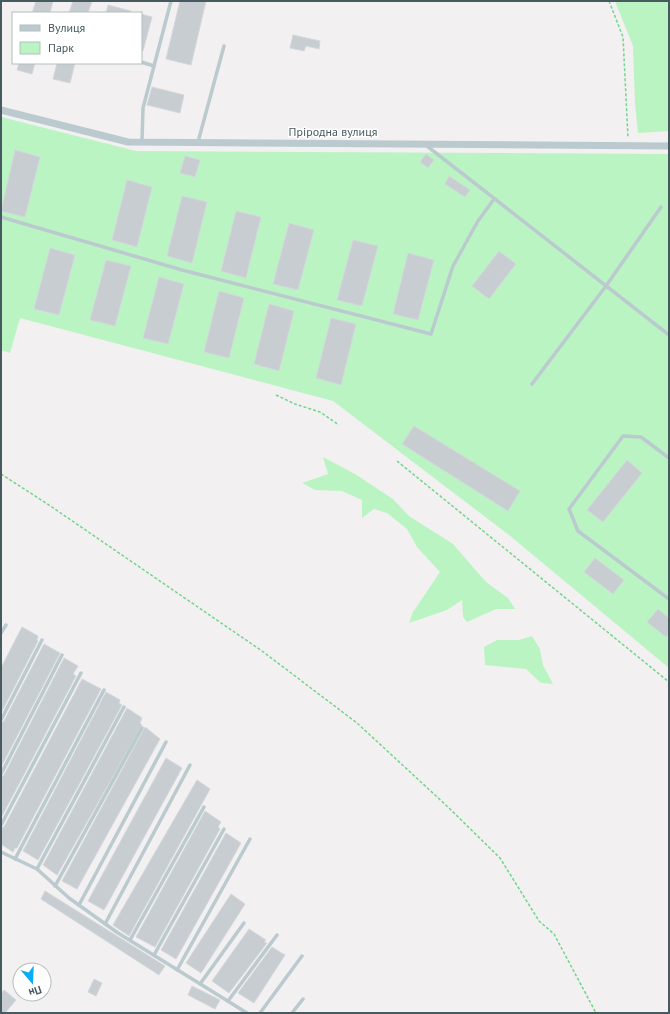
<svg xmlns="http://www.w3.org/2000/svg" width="670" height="1014" viewBox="0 0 670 1014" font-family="'PT Sans',sans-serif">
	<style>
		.green { fill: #bbf4c3 }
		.building { fill: #c7cdd0; stroke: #d4d8dc }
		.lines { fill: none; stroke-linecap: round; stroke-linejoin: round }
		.path { stroke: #70d689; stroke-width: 1.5; stroke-dasharray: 3 2; stroke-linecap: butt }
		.service { stroke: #bacace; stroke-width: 3.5 }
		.minor { stroke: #bacace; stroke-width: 7 }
		.labels { text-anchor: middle; stroke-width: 3; stroke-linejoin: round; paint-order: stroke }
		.street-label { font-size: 12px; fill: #465a60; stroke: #fff }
	</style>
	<rect width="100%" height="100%" fill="#f3f0f1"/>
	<g class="green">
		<polygon points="615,1 669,1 669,131 638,133 635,104 633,46"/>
		<polygon points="1,117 136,151 669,154 669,668 509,535 333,401 20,318 10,353 1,350"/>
		<polygon points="323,457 355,474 393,499 409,516 453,544 486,582 508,598 515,609 496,609 467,622 463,617 462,600 447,610 409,623 413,612 440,572 417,547 407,529 387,513 374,509 362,518 362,500 342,491 315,490 302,483 328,474"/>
		<polygon points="532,636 540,649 543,665 553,684 541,683 526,669 485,665 484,647 497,640 519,640"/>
	</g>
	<g class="building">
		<polygon points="36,1 53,1 50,13 32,13"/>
		<polygon points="73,1 92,1 88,13 69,13"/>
		<polygon points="180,1 206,1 191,65 166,59"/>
		<polygon points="108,5 131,11 130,13 106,13"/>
		<polygon points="141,14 152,17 143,51 141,50"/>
		<polygon points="293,35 320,41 319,49 306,46 304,51 290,48"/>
		<polygon points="19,63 35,63 32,74 17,70"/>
		<polygon points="57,63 75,63 70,83 53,79"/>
		<polygon points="152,87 184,95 180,113 147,105"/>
		<polygon points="15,150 40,157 25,217 1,211"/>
		<polygon points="426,154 434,160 428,168 420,162"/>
		<polygon points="185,156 200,160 195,177 180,173"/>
		<polygon points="449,176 470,190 465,197 445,184"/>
		<polygon points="127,180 152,187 137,247 112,240"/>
		<polygon points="182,196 207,202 192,263 167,256"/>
		<polygon points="236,211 261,217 246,278 221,271"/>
		<polygon points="289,223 314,230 298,290 273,284"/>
		<polygon points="353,240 378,246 362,306 337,300"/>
		<polygon points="50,248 75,255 59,315 34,309"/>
		<polygon points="499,251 516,264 489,299 472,286"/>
		<polygon points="408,253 434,260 418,320 393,314"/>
		<polygon points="106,260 131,266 115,326 90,320"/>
		<polygon points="159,277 184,284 168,344 143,338"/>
		<polygon points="219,291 244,298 229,358 204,352"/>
		<polygon points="269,304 294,311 279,371 254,364"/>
		<polygon points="331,318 356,324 341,385 316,378"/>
		<polygon points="414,426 520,491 508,511 402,444"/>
		<polygon points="627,460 642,473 603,522 587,510"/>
		<polygon points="595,558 624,580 613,594 584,572"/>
		<polygon points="658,609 669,618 669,633 666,637 647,622"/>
		<polygon points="22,627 38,636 37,640 38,641 1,713 1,668"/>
		<polygon points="44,644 60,653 1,767 1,723 4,721"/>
		<polygon points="64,658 78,666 73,674 76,676 1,818 1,777 4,775"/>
		<polygon points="82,679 101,689 17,848 15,848 13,852 1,844 1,828 4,827"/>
		<polygon points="106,692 120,700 119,703 122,705 38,860 23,851"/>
		<polygon points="127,708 142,718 140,723 142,725 57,875 43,865"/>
		<polygon points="145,727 160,739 77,889 62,881"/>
		<polygon points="166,758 182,768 104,910 88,901"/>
		<polygon points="197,780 210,789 129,936 113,925"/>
		<polygon points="205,811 221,822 218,827 220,829 155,947 136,937"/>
		<polygon points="226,833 241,843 176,959 161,950"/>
		<polygon points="45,891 165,966 159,975 41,899"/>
		<polygon points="231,894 245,904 201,973 186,963"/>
		<polygon points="249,929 266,940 264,942 267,943 229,993 212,981"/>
		<polygon points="272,947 285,955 254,1003 238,993"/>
		<polygon points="94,979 102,983 96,996 88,992"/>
		<polygon points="192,986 220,1000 215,1009 188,995"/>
		<polygon points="4,990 16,1000 5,1013 1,1013 1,994"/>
	</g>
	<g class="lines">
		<g class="path">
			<polyline points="609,1 623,37 628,138"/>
			<polyline points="276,395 295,404 320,412 339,425"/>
			<polyline points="397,461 669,682"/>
			<polyline points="1,474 49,505 262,651 357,723 448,807 500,858 539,921 554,934 596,1013"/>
		</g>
		<g class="service">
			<polyline points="141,62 154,66"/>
			<polyline points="142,142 143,108 171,1"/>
			<polyline points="198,142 224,46"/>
			<polyline points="427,146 669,335"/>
			<polyline points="1,217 182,270 431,334 453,266 478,221 494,199"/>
			<polyline points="532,384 606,286 661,207"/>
			<polyline points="669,458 641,437 623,436 569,509 578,531 669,599"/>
			<polyline points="1,633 6,625"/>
			<polyline points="1,720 42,640"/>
			<polyline points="1,774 62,655"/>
			<polyline points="1,825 81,673"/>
			<polyline points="1,852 37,869 69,898 118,933 247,1013"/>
			<polyline points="15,859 104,690"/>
			<polyline points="37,869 124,707"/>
			<polyline points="55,886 142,728"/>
			<polyline points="79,905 166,742"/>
			<polyline points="105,924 190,765"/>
			<polyline points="130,940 204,807"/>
			<polyline points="154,955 224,829"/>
			<polyline points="177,970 250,839"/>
			<polyline points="200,984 244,923"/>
			<polyline points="228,1001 277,935"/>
			<polyline points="260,1013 302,956"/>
			<polyline points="292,1013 303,999"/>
		</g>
		<polyline class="minor" points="1,110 128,142 669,146"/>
	</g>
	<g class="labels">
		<g class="street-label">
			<text x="333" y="136">Пріродна вулиця</text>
		</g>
	</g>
	<rect width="670" height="1014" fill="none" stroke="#465a60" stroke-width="4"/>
	<rect x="12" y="12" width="130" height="52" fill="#ffffff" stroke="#b5bdbf"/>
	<rect x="20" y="25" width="20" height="6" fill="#bacace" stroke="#b5bdbf"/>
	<text x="48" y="32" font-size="12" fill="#465a60">Вулиця</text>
	<rect x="20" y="42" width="20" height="12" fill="#bbf4c3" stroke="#b5bdbf"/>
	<text x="48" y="52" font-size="12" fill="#465a60">Парк</text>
	<g transform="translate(32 982) rotate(161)"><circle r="19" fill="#ffffff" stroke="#b5bdbf"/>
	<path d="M0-3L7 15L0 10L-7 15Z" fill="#07adf6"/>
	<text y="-6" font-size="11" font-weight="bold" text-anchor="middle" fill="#465a60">Пн</text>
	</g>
</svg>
